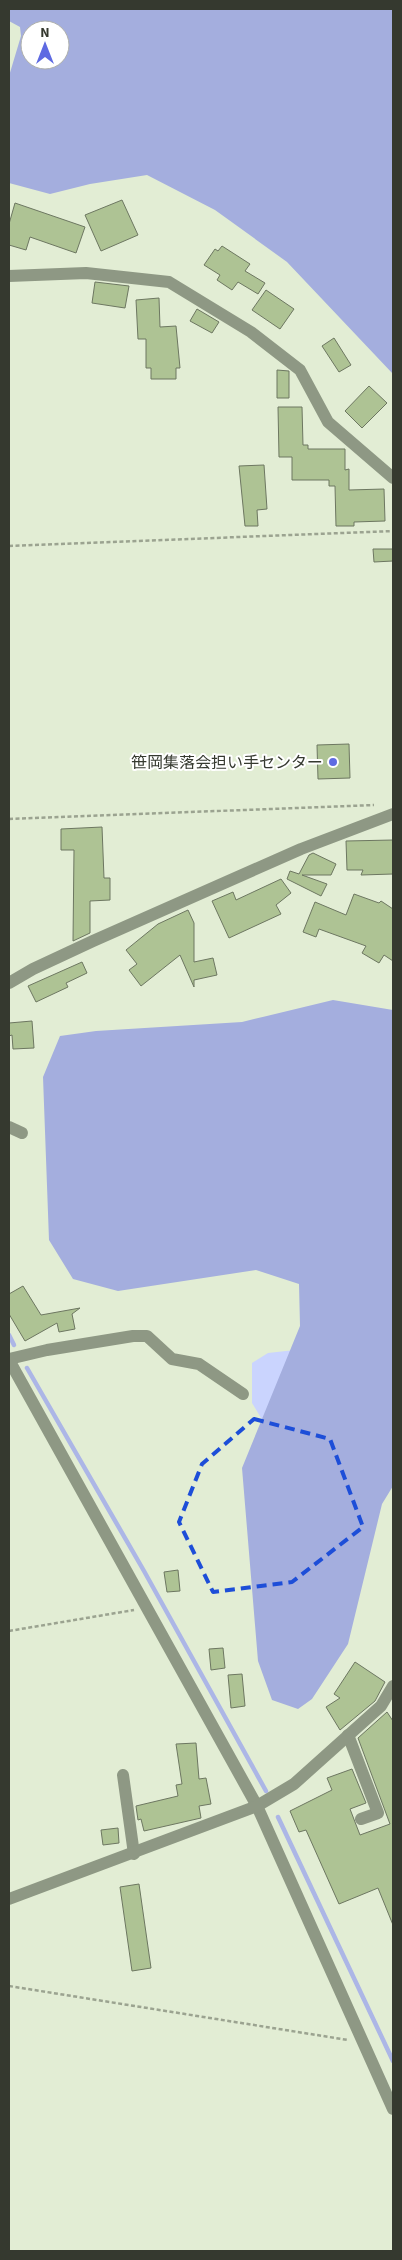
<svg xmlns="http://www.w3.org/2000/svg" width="402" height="2260" viewBox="0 0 402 2260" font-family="'Source Sans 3','Noto Sans JP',sans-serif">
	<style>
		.green { fill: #cad4fe }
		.forest { fill: #a4aede; fill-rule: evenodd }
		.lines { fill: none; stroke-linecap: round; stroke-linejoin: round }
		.stream { stroke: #acb6e6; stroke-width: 4.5 }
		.building { fill: #aec394; stroke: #6d7761 }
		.path { stroke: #9ba390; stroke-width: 2.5; stroke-dasharray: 4 2.5; stroke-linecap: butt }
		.minor { stroke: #8e9884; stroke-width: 12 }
		.marked { fill: none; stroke: #1d4ed8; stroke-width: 4; stroke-dasharray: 10 6; stroke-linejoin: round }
		.poi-dot { fill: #5e6ae2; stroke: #fff; stroke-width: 2 }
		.labels { text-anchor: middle; stroke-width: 4; stroke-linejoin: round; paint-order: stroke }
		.poi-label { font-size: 16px; fill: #35392f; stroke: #fff; text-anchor: end }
	</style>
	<rect width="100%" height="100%" fill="#e2edd4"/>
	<polygon class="green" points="340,1345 272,1436 252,1403 252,1363 268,1353"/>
	<g class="forest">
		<path d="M9 9H393V374L287 262 215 210 147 175 90 184 50 194 9 183V76L21 36 20 27 9 21ZM30 30H60V60H30Z"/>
		<polygon points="333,1000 393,1010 393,1486 382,1504 348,1644 312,1699 298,1709 272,1700 258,1661 242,1468 300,1326 299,1284 256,1270 118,1291 73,1279 49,1240 43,1077 60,1036 96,1031 242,1022"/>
	</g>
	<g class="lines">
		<g class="stream">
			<polyline points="9,1335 14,1345"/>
			<polyline points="27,1368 144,1571 266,1791"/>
			<polyline points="278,1817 393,2061"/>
		</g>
	</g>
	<g class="building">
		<polygon points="122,200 138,235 101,251 85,215"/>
		<polygon points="15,203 85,227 76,253 30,237 26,250 9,245 9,224"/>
		<polygon points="222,246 250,264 245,271 265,283 258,294 238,282 232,290 217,280 220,275 204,265 215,249 218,251"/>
		<polygon points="95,282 129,286 125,308 92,303"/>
		<polygon points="266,290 294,309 280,329 252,310"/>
		<polygon points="159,298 160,327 176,326 180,368 176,368 176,379 151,379 151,368 146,368 146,339 138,339 136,300"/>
		<polygon points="197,309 219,322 212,333 190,321"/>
		<polygon points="334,338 351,365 339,372 322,346"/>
		<polygon points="277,370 289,371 289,398 277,398"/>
		<polygon points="369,386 387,403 362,428 345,411"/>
		<polygon points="278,407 302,407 303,445 308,445 308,449 345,449 345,470 349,469 349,490 384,489 385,521 354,522 354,526 336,526 335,486 329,486 329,480 292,480 292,457 279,457"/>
		<polygon points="264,465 267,509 257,510 258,526 245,526 239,466"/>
		<polygon points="373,549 393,549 393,561 374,562"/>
		<polygon points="349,744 350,778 318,779 317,745"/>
		<polygon points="102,827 104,878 110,878 110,900 90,901 90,933 73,941 74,850 61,850 61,829"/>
		<polygon points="393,840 393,874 361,875 363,870 347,870 346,841"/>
		<polygon points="313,853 336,864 331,875 302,875 327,884 321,896 287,879 290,871 299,874 309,855"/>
		<polygon points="281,879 291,893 276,905 281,914 229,938 212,901 233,892 236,900"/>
		<polygon points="354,894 379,903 381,901 393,909 393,961 384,955 379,963 362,953 366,946 319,929 316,937 303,932 315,902 346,915"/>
		<polygon points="188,910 194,923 194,962 213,958 217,975 194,980 194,987 180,955 141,986 129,970 137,964 126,950 158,924"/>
		<polygon points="82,962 87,973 66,983 68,987 36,1002 28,986"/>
		<polygon points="32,1021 34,1048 13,1049 12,1035 9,1036 9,1023"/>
		<polygon points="23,1286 41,1315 80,1308 72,1314 75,1329 59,1332 57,1323 25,1341 9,1314 9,1294"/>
		<polygon points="178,1570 180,1591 167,1592 164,1572"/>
		<polygon points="223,1648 225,1668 211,1670 209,1649"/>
		<polygon points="355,1662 385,1682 375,1701 340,1730 326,1707 340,1698 334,1694"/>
		<polygon points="242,1674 245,1706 231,1708 228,1675"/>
		<polygon points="387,1712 393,1721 393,1925 378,1888 339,1904 306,1830 299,1832 290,1811 332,1790 327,1778 352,1769 366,1803 350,1809 360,1835 390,1824 358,1738"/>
		<polygon points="196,1743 199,1779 206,1778 211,1804 199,1806 201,1818 144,1831 141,1819 138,1820 136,1806 178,1796 176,1785 182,1784 176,1744"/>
		<polygon points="118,1828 119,1843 103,1845 101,1830"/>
		<polygon points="139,1884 151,1968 132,1971 120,1887"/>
	</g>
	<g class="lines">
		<g class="path">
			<polyline points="9,546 393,531"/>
			<polyline points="9,819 374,805"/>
			<polyline points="9,1631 134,1610"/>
			<polyline points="9,1986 348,2040"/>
		</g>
		<g class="minor">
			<polyline points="9,276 86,273 169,282 251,332 300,370 328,422 393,478"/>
			<polyline points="9,983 33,969 93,941 301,849 393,814"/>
			<polyline points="9,1127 22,1133"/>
			<polyline points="9,1359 47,1350 133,1336 147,1336 172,1359 199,1364 243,1394"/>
			<polyline points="9,1360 257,1806 393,2109"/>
			<polyline points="348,1735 378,1813 361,1819"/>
			<polyline points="123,1775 134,1854"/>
			<polyline points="9,1899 257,1806 294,1784 381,1706 393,1686"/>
		</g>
	</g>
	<path class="marked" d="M254 1419 330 1439 363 1527 292 1582 213 1592 179 1522 202 1464Z"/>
	<circle class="poi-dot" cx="333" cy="762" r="5"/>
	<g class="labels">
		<g class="poi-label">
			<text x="323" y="768">笹岡集落会担い手センター</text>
		</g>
	</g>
	<rect width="402" height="2260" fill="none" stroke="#35392f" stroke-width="20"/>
	<g transform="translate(45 45)"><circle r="24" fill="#ffffff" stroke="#aeb0ac"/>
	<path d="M0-4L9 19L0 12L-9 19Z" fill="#5e6ae2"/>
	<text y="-8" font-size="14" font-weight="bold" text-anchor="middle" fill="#35392f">N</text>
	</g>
</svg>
